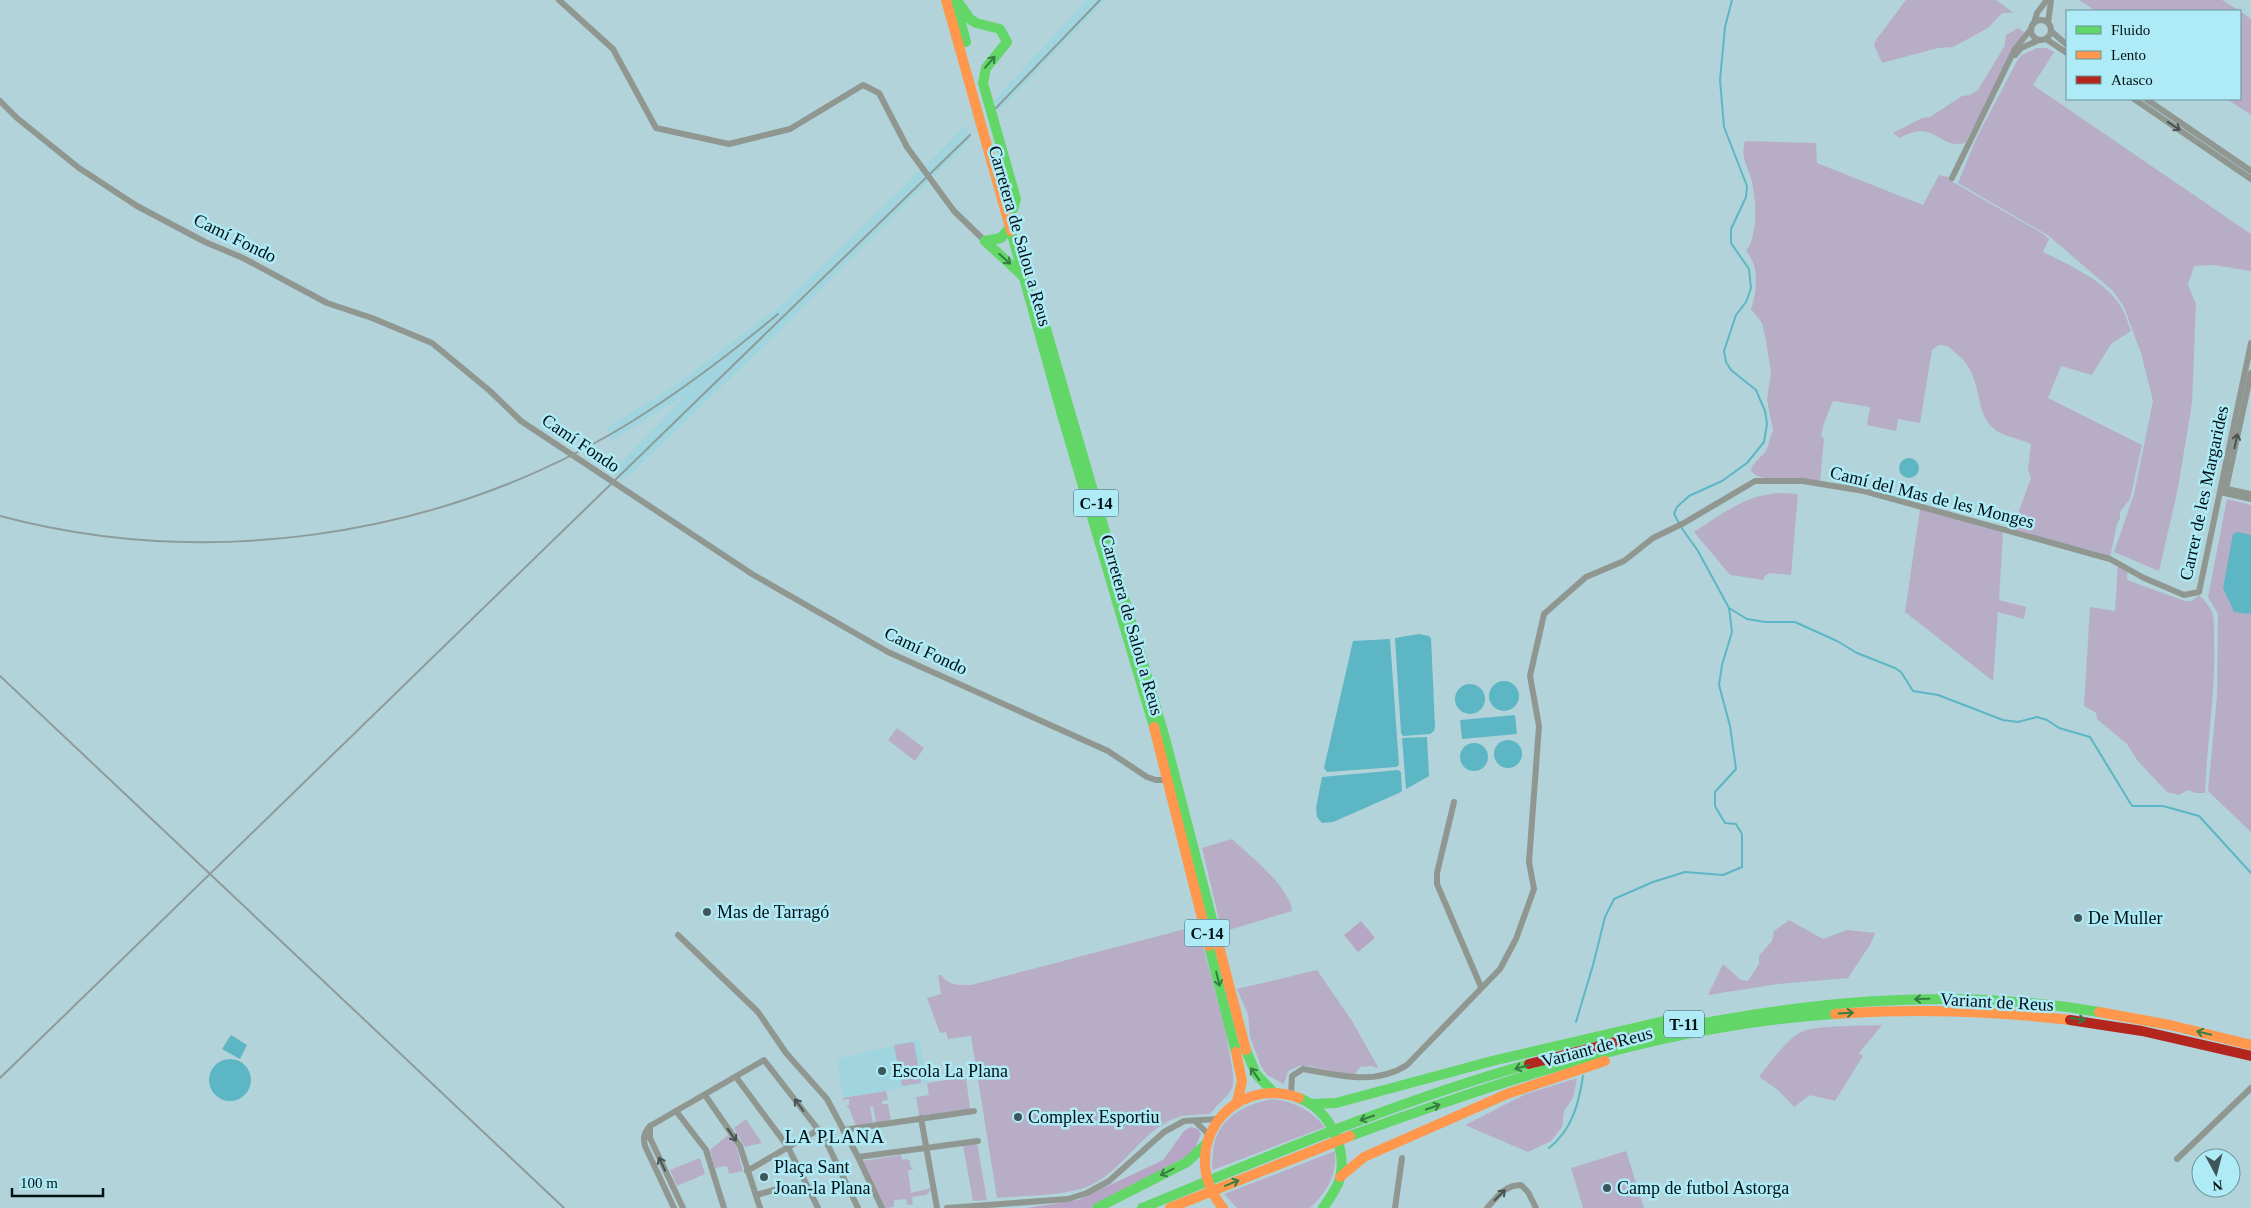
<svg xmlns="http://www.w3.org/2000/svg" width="2251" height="1208" viewBox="0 0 2251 1208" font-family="'Times New Roman',serif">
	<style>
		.built { fill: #a0d5df }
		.green { fill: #b8adc7 }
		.forest { fill: #b6a5c5 }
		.water { fill: #5db6c4 }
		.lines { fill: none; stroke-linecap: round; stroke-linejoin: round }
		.stream { stroke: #5db6c4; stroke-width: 2 }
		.street { stroke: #909791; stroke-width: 6 }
		.fast { stroke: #63d668; stroke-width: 10 }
		.slow { stroke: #ff974d; stroke-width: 10 }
		.jam { stroke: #b3261e; stroke-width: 10 }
		.rail { stroke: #8d9c9b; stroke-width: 2 }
		.oneway { stroke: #367d43 }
		.oneway2 { stroke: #485453 }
		.poi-dot { fill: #3e555a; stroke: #afebf6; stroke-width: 2 }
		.labels { text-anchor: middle; stroke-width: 5; stroke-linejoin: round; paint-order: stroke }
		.shield { fill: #afebf6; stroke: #345258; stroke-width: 1 }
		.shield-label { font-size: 16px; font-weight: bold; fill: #001115 }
		.street-label { font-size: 18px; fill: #001115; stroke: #afebf6 }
		.poi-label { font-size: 18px; fill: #001115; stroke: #afebf6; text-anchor: start }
		.neighbourhood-label { font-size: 19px; letter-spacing: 1px; fill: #001115; stroke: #afebf6 }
	</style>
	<rect width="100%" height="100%" fill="#b2d3d9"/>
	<g class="built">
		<polygon points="1087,0 1106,0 998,112 994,100"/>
		<polygon points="966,125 971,139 765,345 623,481 611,472 687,394 612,440 607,428 683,380 785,302"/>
		<polygon points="919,1039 927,1083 843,1098 837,1059"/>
	</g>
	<g class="green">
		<polygon points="1906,0 1996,0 2014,13 2002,13 1988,28 1953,47 1938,48 1882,63 1874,45 1876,40"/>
		<polygon points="2079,0 2222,0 2240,11 2096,11"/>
		<polygon points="2240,11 2251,19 2251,115 2227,99 2240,99"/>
		<path d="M2018 28 2024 32 1965 143C1938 150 1936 118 1900 138L1893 133 1922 118 1930 117 1962 96 1970 95 1978 90 2004 47 2006 35Z"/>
		<polygon points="2037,48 2047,48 2054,52 2033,85 2251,234 2251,271 2213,265 2194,266 2188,285 2196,304 2192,403 2178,488 2159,571 2114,552 2134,494 2153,401 2141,353 2124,307 2113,291 2049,236 1958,183 1977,137 2017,61 2022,55"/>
		<path d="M1745 141 1816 143 1817 163 1923 205 1939 175 1952 178 1953 182 2042 233 2049 239 2043 252C2071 266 2105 280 2122 308 2126 315 2128 324 2131 331L2111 344 2092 375 2061 366 2048 398 2142 445 2130 499 2120 512V519L2117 524 2110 557 2098 552 2012 530 2031 478 2028 470 2031 444C2019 438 2000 436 1992 427 1974 410 1983 375 1958 355 1949 348 1951 346 1939 345L1932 350 1920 423 1898 419 1896 431 1867 425 1870 407 1833 401 1824 423 1821 436 1824 439 1820 482 1765 478 1757 476 1751 471 1752 466 1766 451 1773 430 1767 400 1771 373 1766 340 1762 323 1751 309C1757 291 1760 266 1746 251 1758 236 1756 204 1753 187 1751 171 1739 158 1745 141Z"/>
		<path d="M1781 493 1798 494 1791 575 1769 573 1764 577V580L1730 575 1694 532C1722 514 1747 494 1781 493Z"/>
		<polygon points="2227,499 2251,505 2251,832 2208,791 2217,696 2218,614 2208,597"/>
		<polygon points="1920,509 2003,532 1999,600 2026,607 2024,619 1998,612 1993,681 1905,612"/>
		<path d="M2118 564 2128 570 2127 580 2185 601H2192L2199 595C2203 599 2208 604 2211 610 2215 618 2214 631 2214 640 2216 692 2207 742 2205 793H2196L2188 790 2179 795 2167 792 2137 760 2127 744 2097 719 2096 713 2084 706 2090 607 2115 611Z"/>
		<polygon points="897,728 924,748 915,761 888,740"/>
		<path d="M1232 839C1249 855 1290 887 1292 911L1222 932 1202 848Z"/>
		<polygon points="1789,920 1823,939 1847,930 1875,933 1871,943 1848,978 1778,984 1708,995 1723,964 1741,980 1748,981 1759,964 1759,956 1772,941 1774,931"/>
		<path d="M1189 928 1199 931 1227 1036C1227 1051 1238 1080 1231 1090 1226 1098 1216 1106 1210 1114 1200 1115 1189 1114 1179 1117 1145 1127 1126 1166 1095 1183 1070 1197 1026 1195 997 1198L971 1036 948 1039 946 1032 940 1033 927 998 941 994 938 975H941C949 986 959 985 971 985Z"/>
		<polygon points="1317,970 1352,1021 1378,1067 1377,1068 1372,1066 1360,1067 1355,1074 1351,1075 1308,1066 1299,1066 1288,1071 1284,1084 1267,1075 1261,1066 1250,1037 1248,1014 1237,989"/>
		<path d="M1882 1025 1859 1053 1863 1056 1835 1101 1810 1095 1794 1107 1778 1090 1759 1077C1768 1065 1788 1038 1801 1032 1816 1025 1864 1026 1882 1025Z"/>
		<polygon points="914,1042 921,1083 902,1086 894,1045"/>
		<polygon points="966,1077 970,1109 919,1116 916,1097 929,1095 927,1083"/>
		<polygon points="1577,1078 1573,1098 1564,1111 1562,1127 1551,1141 1528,1152 1465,1125 1526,1094"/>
		<polygon points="886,1091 888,1100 882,1101 882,1104 888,1104 891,1120 876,1123 873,1106 870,1107 873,1122 856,1126 849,1108 846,1106 849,1105 849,1099 843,1100 843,1098"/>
		<path d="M1273 1099C1295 1102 1311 1110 1325 1127L1213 1170C1211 1164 1213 1158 1213 1151 1216 1119 1245 1103 1273 1099Z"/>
		<polygon points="746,1119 762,1143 745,1147 734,1128"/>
		<polygon points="728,1135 736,1145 743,1171 729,1174 727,1166 715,1168 710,1150"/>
		<polygon points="977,1143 987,1200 973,1201 963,1145"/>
		<path d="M1335 1151C1337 1176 1327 1191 1310 1208H1237L1224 1194Z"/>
		<polygon points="1626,1151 1644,1208 1583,1208 1571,1168"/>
		<polygon points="901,1155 902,1160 906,1159 906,1155 907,1160 910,1160 910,1167 914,1168 908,1171 911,1193 931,1188 931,1190 926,1195 912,1197 913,1205 907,1205 906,1199 894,1200 894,1207 884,1208 862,1161"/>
		<polygon points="700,1158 705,1174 677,1186 670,1170"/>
	</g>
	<g class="forest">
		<polygon points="1361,921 1375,938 1358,952 1344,935"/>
		<polygon points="1191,1127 1198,1129 1201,1134 1195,1148 1187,1156 1090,1208 1027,1208 1078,1200 1159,1162 1164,1159 1184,1131"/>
	</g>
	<g class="water">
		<circle cx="1909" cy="468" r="10"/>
		<polygon points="2237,532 2251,535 2251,614 2234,612 2223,588 2233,534"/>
		<polygon points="1419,634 1429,636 1431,638 1435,727 1434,731 1430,734 1403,736 1401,733 1395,638"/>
		<polygon points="1390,639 1399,765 1396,767 1327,772 1324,768 1353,641"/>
		<circle cx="1504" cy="696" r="15"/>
		<circle cx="1470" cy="699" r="15"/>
		<polygon points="1515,715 1517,734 1462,739 1460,720"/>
		<polygon points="1427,737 1429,776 1406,789 1402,738"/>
		<circle cx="1508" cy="754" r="14"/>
		<circle cx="1474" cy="757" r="14"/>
		<polygon points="1398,770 1401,772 1402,791 1399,793 1333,822 1322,823 1317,817 1316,808 1322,777"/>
		<polygon points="231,1035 247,1045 240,1059 222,1049"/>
		<circle cx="230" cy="1080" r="21"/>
	</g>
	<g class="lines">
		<g class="stream">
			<polyline points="1679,523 1674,514 1677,507 1689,496 1722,481 1747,463 1764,442 1767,424 1765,411 1756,390 1731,370 1726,362 1724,351 1736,315 1746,302 1751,288 1749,269 1731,243 1731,229 1746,197 1747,186 1724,127 1720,80 1725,27 1732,0"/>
			<polyline points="1729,608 1747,619 1765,622 1795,622 1837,641 1857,653 1895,668 1901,672 1913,691 1938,695 2003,720 2018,722 2037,717 2047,720 2059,728 2090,737 2132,806 2163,806 2199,816 2251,873"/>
			<polyline points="1576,1022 1593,965 1605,917 1614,899 1653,882 1685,872 1723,875 1742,867 1742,834 1736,824 1725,823 1715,806 1715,792 1736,769 1730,726 1719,685 1722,665 1732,632 1729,608 1698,551 1681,527"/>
			<path d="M1549 1148C1572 1130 1579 1103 1583 1076"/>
		</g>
		<g class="street">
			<polyline points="559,0 613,49 656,128 729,144 790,129 863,85 879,93 907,147 954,211 985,241"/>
			<circle cx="2041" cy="30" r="10"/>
			<polyline points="2034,23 2037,13 2047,0"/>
			<polyline points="2048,23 2051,0"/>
			<polyline points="2051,31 2067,45"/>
			<polyline points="2046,39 2067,53"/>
			<polyline points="2015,55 2021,48 2039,40"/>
			<polyline points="2134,99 2251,179"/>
			<polyline points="2146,99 2251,171"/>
			<polyline points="0,101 17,118 79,168 137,206 205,242 243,258 327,303 372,318 432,343 490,391 521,421 752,574 888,652 1108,751 1147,777 1156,780 1167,780"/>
			<polyline points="1952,178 2015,49 2031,29"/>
			<polyline points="2222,488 2251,494"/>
			<polyline points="2226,489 2251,373"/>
			<polyline points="2220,492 2251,499"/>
			<polyline points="1454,802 1437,873 1437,884 1481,987"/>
			<polyline points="678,935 758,1012 786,1053 827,1099 858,1157 882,1208"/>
			<polyline points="736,1077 788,1147 818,1208"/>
			<path d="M1291 1094 1292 1076 1303 1069C1338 1075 1375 1086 1407 1065L1500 969 1516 939 1534 889 1529 862 1539 726 1530 676 1544 614 1586 577 1624 561 1653 538 1684 523 1755 481H1803L1864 491 2110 559 2144 578 2184 595 2199 592 2251 343"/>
			<polyline points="705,1095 740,1146 760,1208"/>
			<polyline points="676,1111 706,1150 724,1208"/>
			<polyline points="921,1118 937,1208"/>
			<polyline points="1195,1121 1209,1135"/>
			<polyline points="650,1126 764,1060 824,1137 858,1208"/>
			<polyline points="843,1130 974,1111"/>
			<polyline points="858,1157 978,1141"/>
			<polyline points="2177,1159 2251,1088"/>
			<polyline points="747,1171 818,1130"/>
			<polyline points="756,1195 778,1189"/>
			<path d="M674 1208 645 1146C643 1137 644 1133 650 1126V1138L683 1208"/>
			<polyline points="947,1208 1068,1199 1087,1193 1109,1181 1164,1132 1184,1121 1218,1119"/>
			<polyline points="1395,1208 1402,1158"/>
			<path d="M1487 1208C1497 1197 1505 1185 1521 1185L1528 1192 1536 1208"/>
		</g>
		<g class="fast">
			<polyline points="955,0 966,42"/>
			<polyline points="958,2 970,19 976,23 1000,29 1007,42 986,68 983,83 1016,199 1013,209"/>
			<polyline points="1011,231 1062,415 1154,727"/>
			<polyline points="985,241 1024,277"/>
			<polyline points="985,241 1001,238 1011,226"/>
			<polyline points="1044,322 1166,742 1216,935"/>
			<polyline points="1209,946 1236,1052"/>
			<path d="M1639 1036C1792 1003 1943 985 2099 1012"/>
			<polyline points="1246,1050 1256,1074 1273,1092"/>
			<path d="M1299 1098C1331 1110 1350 1153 1338 1184 1334 1192 1328 1201 1323 1208"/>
			<polyline points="1311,1104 1336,1103 1492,1061 1664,1021"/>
			<path d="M1350 1136C1506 1079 1669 1024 1835 1014"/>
			<polyline points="1097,1208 1187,1162 1206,1144"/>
			<path d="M1142 1208C1269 1156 1397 1101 1529 1064"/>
		</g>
		<g class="slow">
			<polyline points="946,0 1011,231"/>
			<polyline points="1154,727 1209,946"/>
			<polyline points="1216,935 1246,1050"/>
			<polyline points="2099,1012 2170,1025 2251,1045"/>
			<path d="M1835 1014C1914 1008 1992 1011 2070 1020"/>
			<polyline points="1236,1052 1242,1081 1237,1102"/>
			<polyline points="1340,1177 1364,1157 1507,1094 1605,1061"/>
			<polyline points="1170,1208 1350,1136"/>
			<path d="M1223 1208C1175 1150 1230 1073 1299 1098"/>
		</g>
		<g class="jam">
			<polyline points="2070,1020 2142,1031 2251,1056"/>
			<polyline points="1529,1064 1639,1036"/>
		</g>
		<g class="rail">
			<polyline points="996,108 1100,0"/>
			<path d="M0 516C203 570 429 539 611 434 670 400 725 358 778 314"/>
			<polyline points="0,676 564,1208"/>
			<polyline points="0,1078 970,135"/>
		</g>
	</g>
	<defs><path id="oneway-shaft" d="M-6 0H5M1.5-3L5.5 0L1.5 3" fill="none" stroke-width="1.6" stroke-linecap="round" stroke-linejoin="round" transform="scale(1.25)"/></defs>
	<g class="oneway">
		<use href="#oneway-shaft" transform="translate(990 62) rotate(-49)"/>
		<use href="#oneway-shaft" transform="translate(1005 259) rotate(42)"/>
		<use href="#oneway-shaft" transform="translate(1218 979) rotate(76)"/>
		<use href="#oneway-shaft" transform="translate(1922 999) rotate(179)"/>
		<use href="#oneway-shaft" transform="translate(1846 1013) rotate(-3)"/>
		<use href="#oneway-shaft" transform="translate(2078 1019) rotate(8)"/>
		<use href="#oneway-shaft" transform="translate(2204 1033) rotate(-166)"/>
		<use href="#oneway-shaft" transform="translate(1522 1067) rotate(164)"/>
		<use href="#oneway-shaft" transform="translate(1255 1074) rotate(-125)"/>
		<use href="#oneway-shaft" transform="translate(1433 1107) rotate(-19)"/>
		<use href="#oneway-shaft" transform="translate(1367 1118) rotate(161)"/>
		<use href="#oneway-shaft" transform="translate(1167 1172) rotate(153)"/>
		<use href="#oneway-shaft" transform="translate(1232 1183) rotate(-22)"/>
	</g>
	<g class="oneway2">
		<use href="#oneway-shaft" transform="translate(2174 126) rotate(34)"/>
		<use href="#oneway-shaft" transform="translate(2236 441) rotate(-78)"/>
		<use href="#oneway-shaft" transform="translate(799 1105) rotate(-127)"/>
		<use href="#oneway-shaft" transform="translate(732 1135) rotate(55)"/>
		<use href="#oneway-shaft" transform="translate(662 1164) rotate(-115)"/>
		<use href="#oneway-shaft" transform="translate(1500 1195) rotate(-45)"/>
	</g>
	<g class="poi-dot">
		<circle cx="707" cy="912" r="5"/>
		<circle cx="2078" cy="918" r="5"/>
		<circle cx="882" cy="1071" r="5"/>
		<circle cx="1018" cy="1117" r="5"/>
		<circle cx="764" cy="1177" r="5"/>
		<circle cx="1607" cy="1188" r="5"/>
	</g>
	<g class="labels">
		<g class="shield">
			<rect x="1073.5" y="489.5" width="45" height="27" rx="4"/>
			<rect x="1184.5" y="919.5" width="45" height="27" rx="4"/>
			<rect x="1664" y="1010.5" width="40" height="27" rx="4"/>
		</g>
		<g class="shield-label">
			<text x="1096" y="509">C-14</text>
			<text x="1207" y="939">C-14</text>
			<text x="1684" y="1030">T-11</text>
		</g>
		<g class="street-label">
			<text transform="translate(1020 236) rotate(74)" y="6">Carretera de Salou a Reus</text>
			<text transform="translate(235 238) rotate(26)" y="6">Camí Fondo</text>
			<text transform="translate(581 443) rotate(34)" y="6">Camí Fondo</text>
			<text transform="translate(2204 493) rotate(-78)" y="6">Carrer de les Margarides</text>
			<text transform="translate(1932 497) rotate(14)" y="6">Camí del Mas de les Monges</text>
			<text transform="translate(1132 625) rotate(74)" y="6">Carretera de Salou a Reus</text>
			<text transform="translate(926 651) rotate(25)" y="6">Camí Fondo</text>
			<text transform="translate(1997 1002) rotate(3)" y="6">Variant de Reus</text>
			<text transform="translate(1597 1047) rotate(-15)" y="6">Variant de Reus</text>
		</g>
		<g class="poi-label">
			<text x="717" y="918">Mas de Tarragó</text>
			<text x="2088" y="924">De Muller</text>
			<text x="892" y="1077">Escola La Plana</text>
			<text x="1028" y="1123">Complex Esportiu</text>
			<text x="774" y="1173">Plaça Sant<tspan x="774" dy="21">Joan-la Plana</tspan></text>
			<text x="1617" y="1194">Camp de futbol Astorga</text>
		</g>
		<g class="neighbourhood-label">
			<text x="835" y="1143">LA PLANA</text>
		</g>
	</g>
	<rect x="2066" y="10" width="175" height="90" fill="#afebf6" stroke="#69949c"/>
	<rect x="2076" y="26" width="25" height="8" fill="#63d668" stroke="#69949c"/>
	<text x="2111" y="35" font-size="15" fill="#001115">Fluido</text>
	<rect x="2076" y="51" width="25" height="8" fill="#ff974d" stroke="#69949c"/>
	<text x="2111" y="60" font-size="15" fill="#001115">Lento</text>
	<rect x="2076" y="76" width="25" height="8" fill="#b3261e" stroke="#69949c"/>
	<text x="2111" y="85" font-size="15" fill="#001115">Atasco</text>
	<g transform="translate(2216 1173) rotate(173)"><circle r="24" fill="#afebf6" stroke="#69949c"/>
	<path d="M0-4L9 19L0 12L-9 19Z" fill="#3e555a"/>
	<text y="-8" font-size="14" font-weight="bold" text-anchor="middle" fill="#001115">N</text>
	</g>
	<path d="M12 1188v8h91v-8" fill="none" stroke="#001115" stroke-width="2.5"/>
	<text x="20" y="1188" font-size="15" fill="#001115" stroke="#afebf6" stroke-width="4" paint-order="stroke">100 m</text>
</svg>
